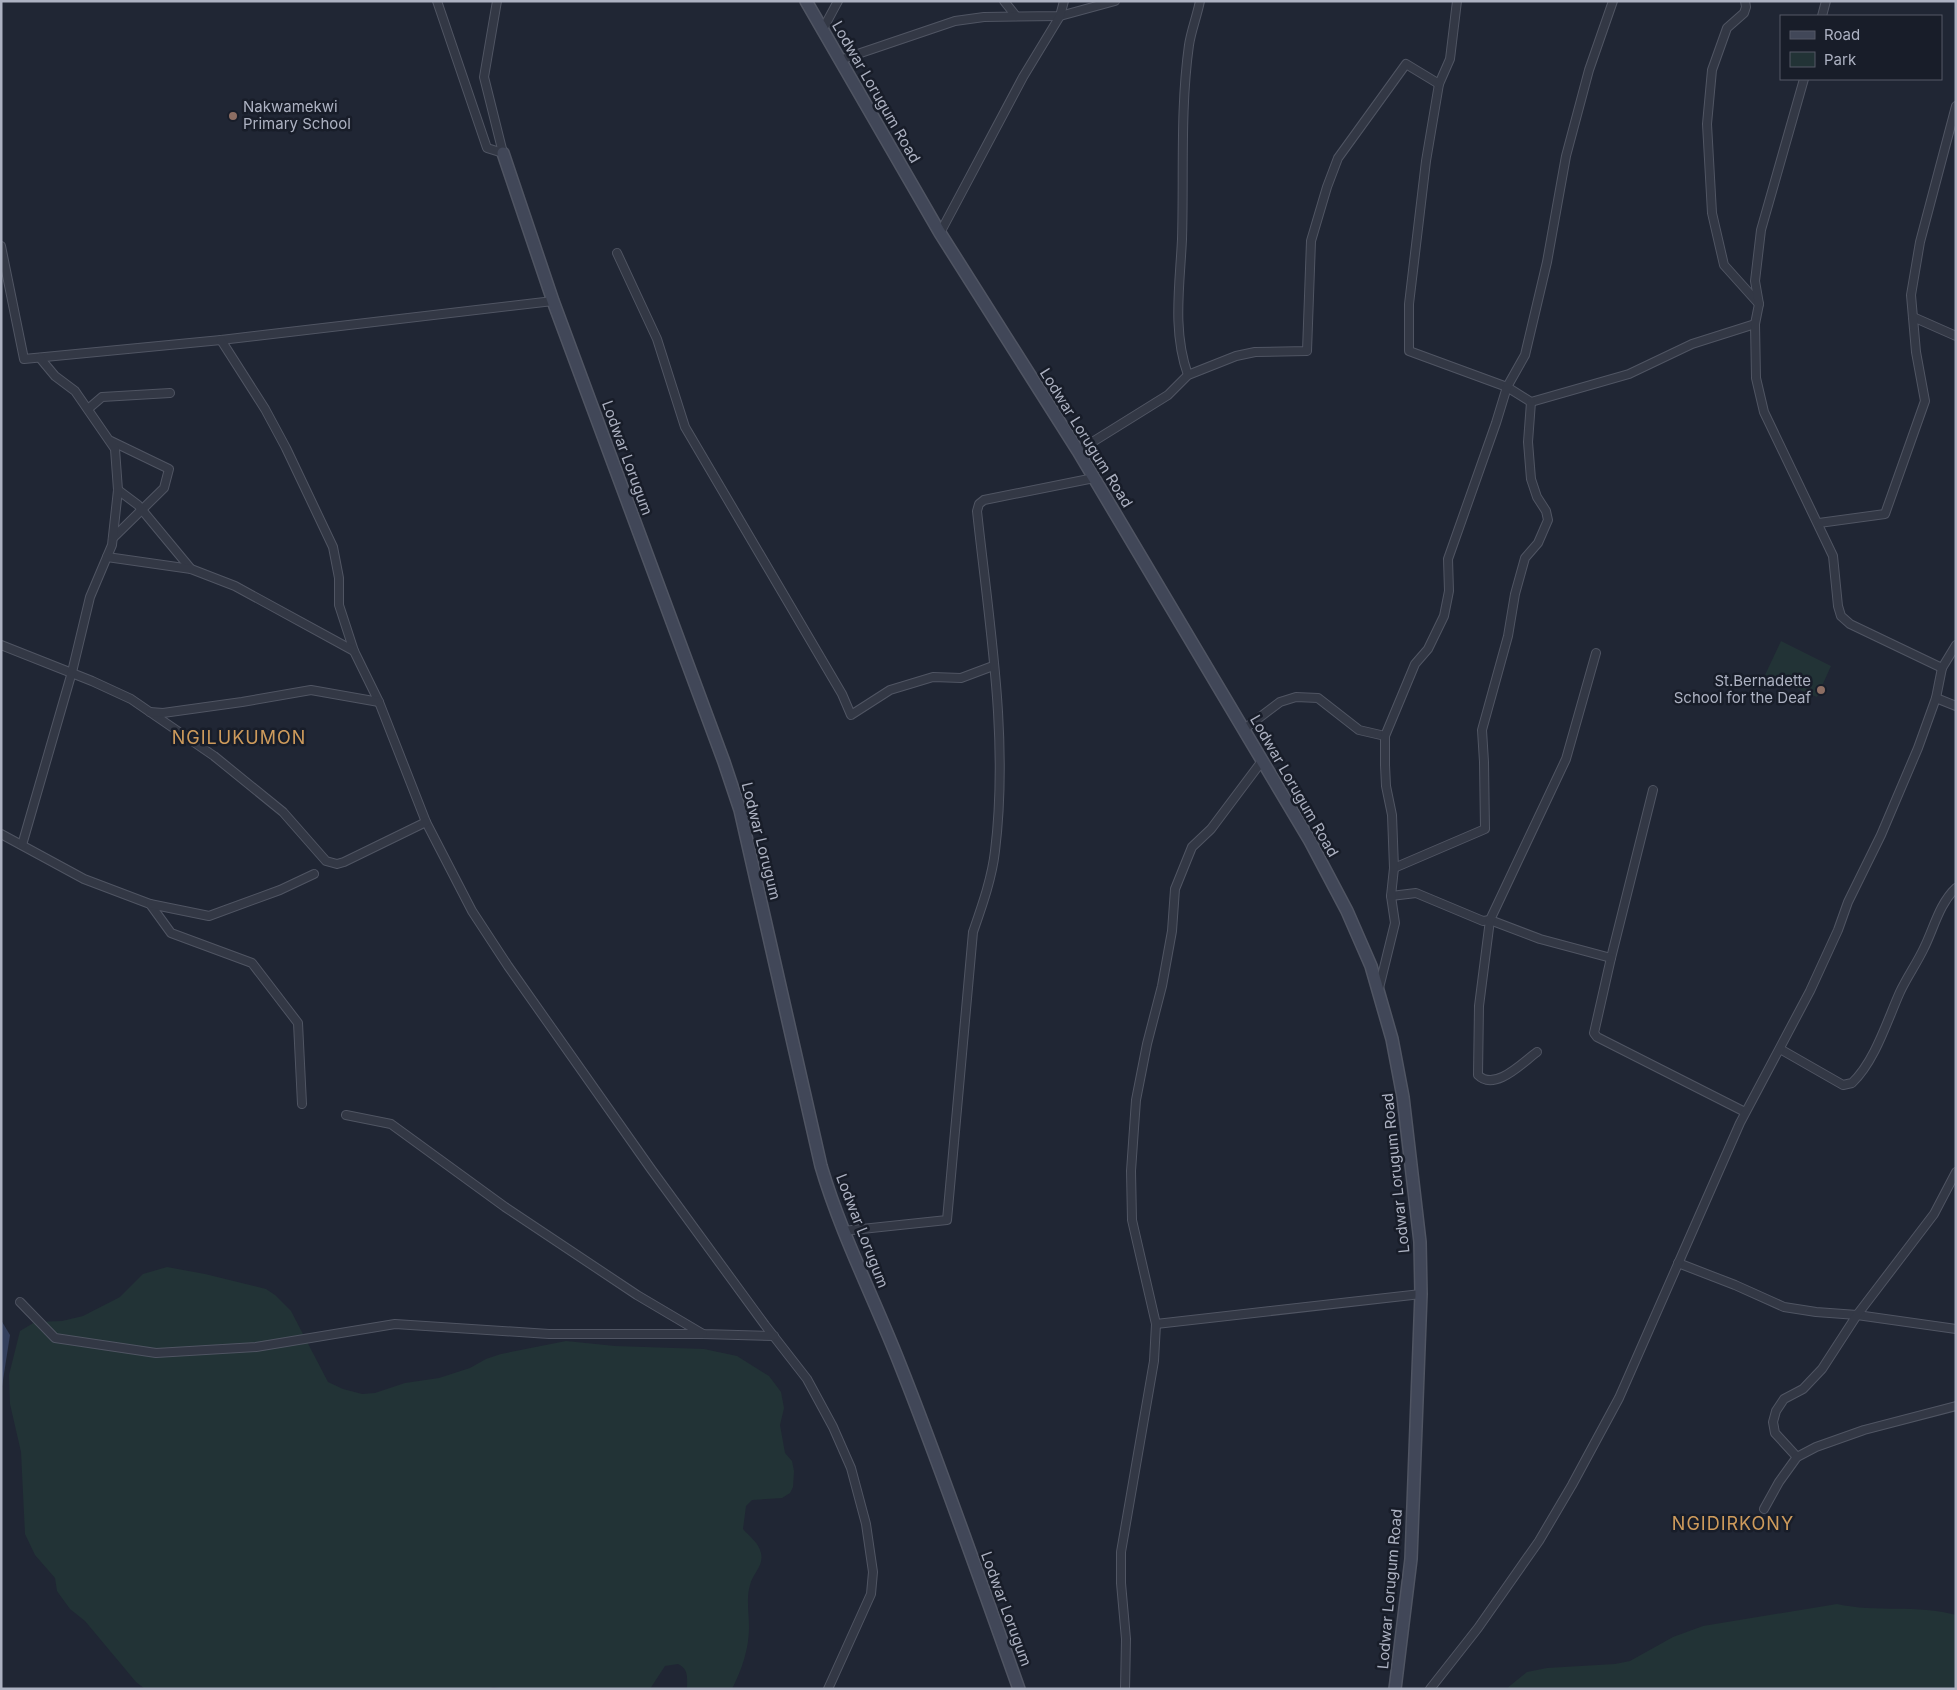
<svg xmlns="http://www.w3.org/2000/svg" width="1957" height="1690" viewBox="0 0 1957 1690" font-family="Inter,sans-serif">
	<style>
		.green { fill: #223336 }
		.water { fill: #333f5c }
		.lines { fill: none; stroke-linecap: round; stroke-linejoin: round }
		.street-casing { stroke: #505563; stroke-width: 10 }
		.secondary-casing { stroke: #505563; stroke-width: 14 }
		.street { stroke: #333845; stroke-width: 8 }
		.secondary { stroke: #414758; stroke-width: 11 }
		.education-dot { fill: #8d6e63; stroke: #181d29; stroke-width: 2 }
		.labels { text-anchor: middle; stroke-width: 5; stroke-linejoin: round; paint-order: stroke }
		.street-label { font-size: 15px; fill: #adb2c2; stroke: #181d29 }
		.poi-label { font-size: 15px; fill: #adb2c2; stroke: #181d29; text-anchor: start }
		.quarter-label { font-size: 18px; letter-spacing: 1px; fill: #ce9b5c; stroke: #181d29 }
	</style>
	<rect width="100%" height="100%" fill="#202634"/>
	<g class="green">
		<polygon points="1781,641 1831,666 1817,697 1765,675"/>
		<path d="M167 1267 205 1274 266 1289 275 1295 291 1311 328 1382 343 1389 362 1394 375 1393 405 1383 439 1378 470 1368 486 1359 501 1354 566 1341 615 1346 704 1349 737 1356 769 1376 781 1392 784 1408 780 1425 785 1453 792 1461 794 1471 793 1487 790 1493 782 1498 752 1500 746 1506 743 1529C749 1536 759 1543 761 1553 764 1566 753 1573 750 1585 746 1598 749 1613 749 1627 749 1649 742 1669 732 1689H687C687 1678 689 1669 678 1664L665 1666 650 1689H506L493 1687 487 1689H145L136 1682 85 1621 70 1609 62 1598 57 1591 55 1578 35 1555 25 1534 21 1452 10 1404 9 1375 20 1331 35 1322 62 1321 83 1316 120 1297 143 1274Z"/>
		<path d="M1837 1604C1876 1613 1917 1604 1956 1615V1689H1506L1527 1672 1547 1668 1615 1664 1630 1661 1673 1637 1703 1626Z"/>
	</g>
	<polygon class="water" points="1,1320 10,1335 1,1393"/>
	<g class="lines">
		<defs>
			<g id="street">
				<polyline points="437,1 487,148 503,153"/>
				<polyline points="497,1 484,77 503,153"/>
				<polyline points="1004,1 1016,16"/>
				<polyline points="1457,1 1450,59 1439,84 1426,161 1409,304 1409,351 1507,387 1531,402 1629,374 1692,344 1755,324"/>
				<polyline points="1745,1 1746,7 1744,13 1727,28 1712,70 1707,124 1712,213 1724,265 1759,304"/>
				<polyline points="1822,16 1826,1"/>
				<polyline points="823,29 838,1"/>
				<polyline points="840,60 955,21 984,17 1060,16 1115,1"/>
				<polyline points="1804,79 1761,230 1755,281 1759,304 1755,324 1756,378 1764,412 1833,556 1838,606 1841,616 1850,624 1942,668"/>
				<polyline points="940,233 1023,77 1060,16 1064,1"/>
				<polyline points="1,246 24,359 221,340 553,301"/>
				<polyline points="617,253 657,339 685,427 842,694 851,715 890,690 933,677 961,678 993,666"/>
				<polyline points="1913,317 1956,336"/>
				<polyline points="221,340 265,409 286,448 333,547 339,578 339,605 354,651 379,702 426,822 472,911 508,966 651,1169 765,1325 807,1379 833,1427 851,1468 866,1524 873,1572 871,1594 828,1689"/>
				<path d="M1188 375C1172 331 1180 284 1182 239 1184 175 1180 109 1189 45 1191 31 1197 16 1200 1"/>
				<polyline points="88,409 102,397 170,393"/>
				<polyline points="111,441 169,469 164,488 113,538"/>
				<polyline points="1078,451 1168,395 1188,375 1236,356 1255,352 1307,351 1311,241 1327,187 1338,158 1406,64 1439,84"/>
				<polyline points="118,490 138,505 191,569"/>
				<polyline points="1819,523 1885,514 1925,401 1916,352 1911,295 1920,242 1956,106"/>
				<polyline points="107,557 191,569 235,586 354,651"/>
				<polyline points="1,645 92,681 131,699 214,756 283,812 326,861 337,864 344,862 426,822"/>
				<polyline points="1936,698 1956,706"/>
				<polyline points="150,712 163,713 242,702 311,690 379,702"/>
				<polyline points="1243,730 1280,702 1296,697 1318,698 1359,730 1385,736"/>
				<polyline points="1653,790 1611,958 1594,1033 1597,1037 1745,1112"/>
				<polyline points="1,834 84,879 150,904 171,933 252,963 298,1023 302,1104"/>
				<polyline points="22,845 72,672 90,597 112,545 118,490 115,449 75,391 55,376 40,358"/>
				<polyline points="1394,868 1485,829 1484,762 1482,730 1508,636 1515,594 1525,558 1538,543 1548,520 1546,511 1537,497 1531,479 1528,442 1531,402"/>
				<polyline points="1391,896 1416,893 1483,921 1490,920 1540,939 1611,958"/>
				<polyline points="150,904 209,916 280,890 314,874"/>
				<polyline points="1379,988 1395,923 1391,896 1394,868 1392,815 1386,786 1385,765 1385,736 1415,664 1428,649 1444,616 1449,591 1448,559 1496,423 1507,387 1525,355 1547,262 1566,156 1589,70 1613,1"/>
				<path d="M1780 1049 1843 1085 1852 1083C1875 1061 1887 1021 1900 992 1907 977 1917 963 1924 948 1934 928 1939 904 1956 888"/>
				<path d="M1537 1052C1523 1062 1495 1092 1478 1075L1479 1006 1490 920 1566 759 1596 653"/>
				<polyline points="346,1115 391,1124 505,1207 637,1295 703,1334 774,1336"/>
				<path d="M843 1231 947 1220 973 932C982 906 992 878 995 851 1009 738 989 623 977 511L979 504 984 500 1094 478"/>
				<polyline points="1678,1263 1735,1285 1784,1307 1816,1312 1857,1315 1956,1329"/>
				<polyline points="20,1302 55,1338 156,1353 256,1347 395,1324 549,1334 703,1334"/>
				<polyline points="1156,1324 1421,1294"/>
				<polyline points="1797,1457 1775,1433 1773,1422 1776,1411 1784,1399 1803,1389 1822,1369 1857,1315 1934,1214 1956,1172"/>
				<polyline points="1764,1509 1779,1482 1797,1457 1816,1447 1864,1430 1956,1406"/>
				<polyline points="1125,1689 1126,1639 1121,1583 1121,1552 1154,1361 1156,1324 1132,1220 1131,1171 1136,1100 1147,1044 1162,986 1172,931 1175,889 1192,847 1211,829 1262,761"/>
				<polyline points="1430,1689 1478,1628 1539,1541 1572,1485 1619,1398 1740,1123 1810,991 1838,930 1848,902 1881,835 1918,748 1936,698 1942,668 1956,645"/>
			</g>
			<g id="secondary">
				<polyline points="806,1 940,233 1078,451 1310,841 1347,911 1371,966 1392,1039 1403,1097 1420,1242 1421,1294 1411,1559 1395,1689"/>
				<path d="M503 153 553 301 724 762 740 810 821 1166C841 1234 873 1296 899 1362 942 1470 980 1580 1019 1689"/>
			</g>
		</defs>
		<use href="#street" class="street-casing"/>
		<use href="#secondary" class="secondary-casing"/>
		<use href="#street" class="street"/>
		<use href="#secondary" class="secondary"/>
	</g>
	<g class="education-dot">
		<circle cx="233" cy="116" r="5"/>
		<circle cx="1821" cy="690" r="5"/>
	</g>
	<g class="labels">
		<g class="street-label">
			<text transform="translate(876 92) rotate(60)" y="5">Lodwar Lorugum Road</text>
			<text transform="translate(1086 438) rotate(58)" y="5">Lodwar Lorugum Road</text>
			<text transform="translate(627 458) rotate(70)" y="5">Lodwar Lorugum</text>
			<text transform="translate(1294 786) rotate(60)" y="5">Lodwar Lorugum Road</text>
			<text transform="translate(761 841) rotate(76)" y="5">Lodwar Lorugum</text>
			<text transform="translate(1396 1173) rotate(-96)" y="5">Lodwar Lorugum Road</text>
			<text transform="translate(862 1231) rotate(69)" y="5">Lodwar Lorugum</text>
			<text transform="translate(1390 1589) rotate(-85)" y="5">Lodwar Lorugum Road</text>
			<text transform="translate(1006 1609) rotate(70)" y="5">Lodwar Lorugum</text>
		</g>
		<g class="poi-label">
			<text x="243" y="112">Nakwamekwi<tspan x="243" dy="17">Primary School</tspan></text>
			<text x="1811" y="686" text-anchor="end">St.Bernadette<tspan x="1811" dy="17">School for the Deaf</tspan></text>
		</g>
		<g class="quarter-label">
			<text x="239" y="744">NGILUKUMON</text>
			<text x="1733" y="1530">NGIDIRKONY</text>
		</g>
	</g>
	<rect width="1957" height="1690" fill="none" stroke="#adb2c2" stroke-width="5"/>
	<rect x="1780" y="15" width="162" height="65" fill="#181d29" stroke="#545966"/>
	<rect x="1790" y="31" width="25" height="8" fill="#414758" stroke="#545966"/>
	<text x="1824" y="40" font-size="15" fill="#adb2c2">Road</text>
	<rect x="1790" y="52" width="25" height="15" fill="#223336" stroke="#545966"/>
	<text x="1824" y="65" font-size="15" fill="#adb2c2">Park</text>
</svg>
